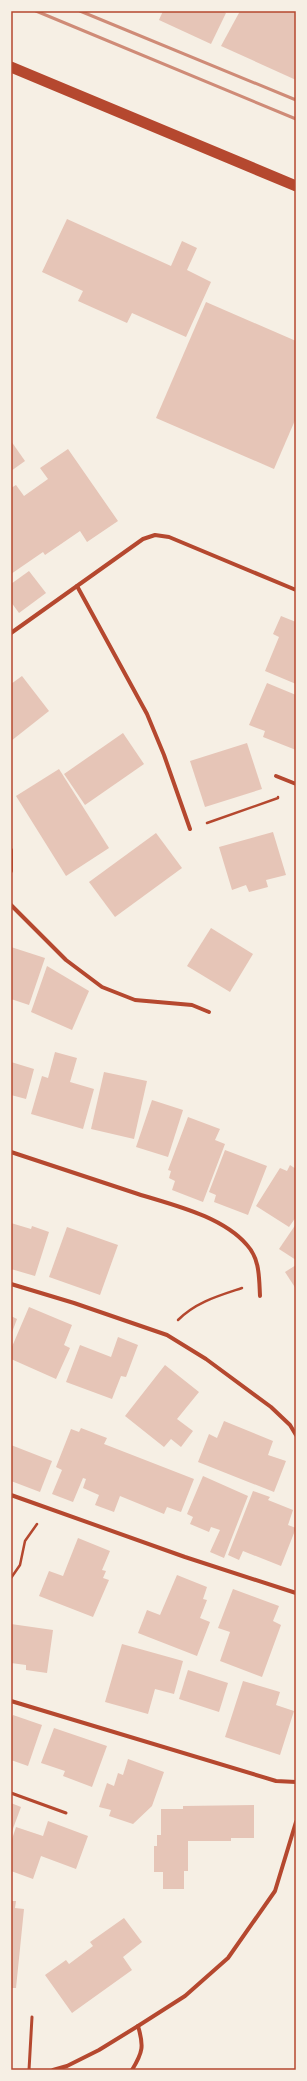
<svg xmlns="http://www.w3.org/2000/svg" width="307" height="2081" viewBox="0 0 307 2081" font-family="'Fira Sans Condensed',sans-serif">
	<style>
		.building { fill: #e6c5b7 }
		.lines { fill: none; stroke-linecap: round; stroke-linejoin: round }
		.path { stroke: #b5482f; stroke-width: 2.5 }
		.service { stroke: #b5482f; stroke-width: 3 }
		.minor { stroke: #b5482f; stroke-width: 4 }
		.trunk { stroke: #b5482f; stroke-width: 11 }
		.rail { stroke: #cf8b77; stroke-width: 3 }
		.neatline { fill: none; stroke: #b5482f; stroke-width: 1.5 }
	</style>
	<rect width="100%" height="100%" fill="#f6efe4"/>
	<g class="building">
		<polygon points="163,11 222,11 226,13 211,44 159,20"/>
		<polygon points="240,11 296,11 296,80 221,46"/>
		<polygon points="67,219 171,266 182,241 197,248 187,270 211,282 186,337 132,313 127,323 78,301 83,291 42,272"/>
		<polygon points="206,302 296,341 296,418 274,469 156,418"/>
		<polygon points="11,441 25,461 11,471"/>
		<polygon points="68,449 118,521 87,542 80,531 45,555 43,552 11,574 11,488 16,485 24,496 48,479 40,468"/>
		<polygon points="29,571 46,593 19,613 11,602 11,584"/>
		<polygon points="281,616 296,622 296,684 265,671 279,637 273,634"/>
		<polygon points="22,676 49,711 11,741 11,684"/>
		<polygon points="267,683 296,695 296,750 263,737 265,731 249,725"/>
		<polygon points="123,733 144,764 85,805 64,774"/>
		<polygon points="247,743 262,789 205,807 190,761"/>
		<polygon points="59,769 109,848 66,876 16,796"/>
		<polygon points="273,832 286,875 266,880 268,887 249,892 246,885 232,890 219,847"/>
		<polygon points="156,833 182,868 115,917 89,882"/>
		<polygon points="211,928 253,954 230,992 187,966"/>
		<polygon points="11,947 45,958 29,1005 11,999"/>
		<polygon points="47,966 89,991 72,1030 31,1012"/>
		<polygon points="55,1052 77,1058 70,1082 94,1089 83,1129 31,1114 42,1076 48,1078"/>
		<polygon points="11,1062 34,1069 26,1099 11,1095"/>
		<polygon points="104,1072 147,1081 134,1139 91,1129"/>
		<polygon points="152,1100 183,1110 168,1157 136,1147"/>
		<polygon points="188,1117 220,1129 215,1140 225,1144 203,1202 172,1190 175,1181 169,1178 171,1171 168,1170"/>
		<polygon points="225,1150 267,1166 248,1215 214,1202 216,1195 209,1192"/>
		<polygon points="290,1165 296,1169 296,1217 289,1227 256,1206 280,1168 287,1171"/>
		<polygon points="11,1223 31,1229 32,1226 49,1232 35,1276 11,1269"/>
		<polygon points="296,1224 296,1260 279,1249"/>
		<polygon points="67,1227 118,1245 100,1295 49,1277"/>
		<polygon points="296,1265 296,1289 285,1272"/>
		<polygon points="29,1307 72,1325 64,1345 70,1348 56,1379 11,1359 11,1349"/>
		<polygon points="11,1316 17,1319 11,1335"/>
		<polygon points="118,1337 138,1345 126,1377 121,1376 112,1399 66,1382 80,1345 111,1357"/>
		<polygon points="165,1365 199,1392 177,1419 193,1431 181,1447 171,1439 164,1447 125,1416"/>
		<polygon points="224,1421 273,1441 268,1455 286,1461 274,1492 198,1462 209,1434 217,1438"/>
		<polygon points="81,1428 107,1438 104,1444 194,1479 181,1512 167,1507 164,1514 120,1496 114,1512 95,1505 99,1495 83,1488 86,1479 83,1478 73,1502 52,1494 62,1470 56,1467 71,1429 79,1432"/>
		<polygon points="11,1445 52,1461 40,1492 11,1481"/>
		<polygon points="203,1476 248,1496 224,1558 210,1552 220,1530 211,1527 209,1532 190,1524 193,1517 187,1514"/>
		<polygon points="253,1491 270,1497 268,1500 293,1510 288,1525 296,1528 281,1566 243,1551 239,1560 228,1555"/>
		<polygon points="78,1538 110,1551 102,1570 106,1571 103,1578 109,1580 93,1617 39,1596 49,1571 63,1576"/>
		<polygon points="177,1575 207,1587 203,1599 207,1600 200,1618 210,1622 197,1656 138,1633 147,1610 160,1615"/>
		<polygon points="233,1589 279,1606 273,1621 281,1625 262,1677 220,1661 230,1632 218,1628"/>
		<polygon points="11,1624 53,1630 47,1673 26,1670 26,1665 11,1663"/>
		<polygon points="122,1644 183,1661 174,1694 155,1689 148,1714 105,1702"/>
		<polygon points="188,1670 228,1683 219,1712 179,1699"/>
		<polygon points="243,1681 280,1692 276,1705 294,1711 280,1755 225,1737"/>
		<polygon points="13,1715 42,1725 28,1766 11,1760 11,1721"/>
		<polygon points="54,1728 107,1746 92,1787 63,1776 65,1771 41,1763"/>
		<polygon points="128,1759 164,1772 152,1806 133,1824 109,1816 111,1810 99,1807 107,1783 114,1786 118,1773 123,1775"/>
		<polygon points="11,1803 21,1807 11,1834"/>
		<polygon points="254,1805 254,1838 231,1838 231,1841 188,1841 188,1871 184,1871 184,1889 163,1889 163,1872 154,1872 154,1846 157,1846 157,1835 161,1835 161,1809 183,1809 183,1806"/>
		<polygon points="48,1821 88,1836 76,1869 41,1856 33,1879 11,1871 11,1842 16,1827 43,1836"/>
		<polygon points="11,1901 16,1901 15,1908 24,1909 16,1988 11,1988"/>
		<polygon points="124,1918 142,1942 123,1957 132,1970 72,2013 45,1975 66,1960 69,1964 93,1946 90,1942"/>
	</g>
	<g class="lines">
		<g class="path">
			<polyline points="207,823 278,798 278,797"/>
			<path d="M178 1320C196 1302 218 1296 242 1288"/>
			<polyline points="11,1578 20,1565 25,1541 37,1524"/>
		</g>
		<g class="service">
			<polyline points="11,1793 66,1813"/>
			<polyline points="29,2070 32,2017"/>
		</g>
		<g class="minor">
			<polyline points="77,586 147,714 164,755 190,829"/>
			<polyline points="11,633 143,539 155,535 169,537 296,590"/>
			<polyline points="276,776 296,784"/>
			<polyline points="11,850 11,871"/>
			<polyline points="11,905 66,960 102,987 135,1000 192,1005 209,1012"/>
			<path d="M11 1152C53 1166 96 1180 138 1194 173 1205 222 1216 247 1245 260 1259 259 1278 260 1296"/>
			<polyline points="11,1284 74,1303 167,1335 206,1359 271,1407 290,1425 296,1435"/>
			<polyline points="11,1495 185,1557 296,1593"/>
			<polyline points="11,1701 276,1781 296,1782"/>
			<polyline points="53,2070 67,2066 99,2050 138,2026 185,1996 228,1958 275,1891 296,1822"/>
			<path d="M132 2070C143 2052 144 2046 138 2026"/>
		</g>
		<polyline class="trunk" points="11,67 296,186"/>
		<g class="rail">
			<polyline points="36,11 296,119"/>
			<polyline points="80,11 296,100"/>
		</g>
	</g>
	<rect width="307" height="2081" fill="none" stroke="#f6efe4" stroke-width="24"/>
	<rect x="12" y="12" width="283" height="2057" class="neatline"/>
</svg>
